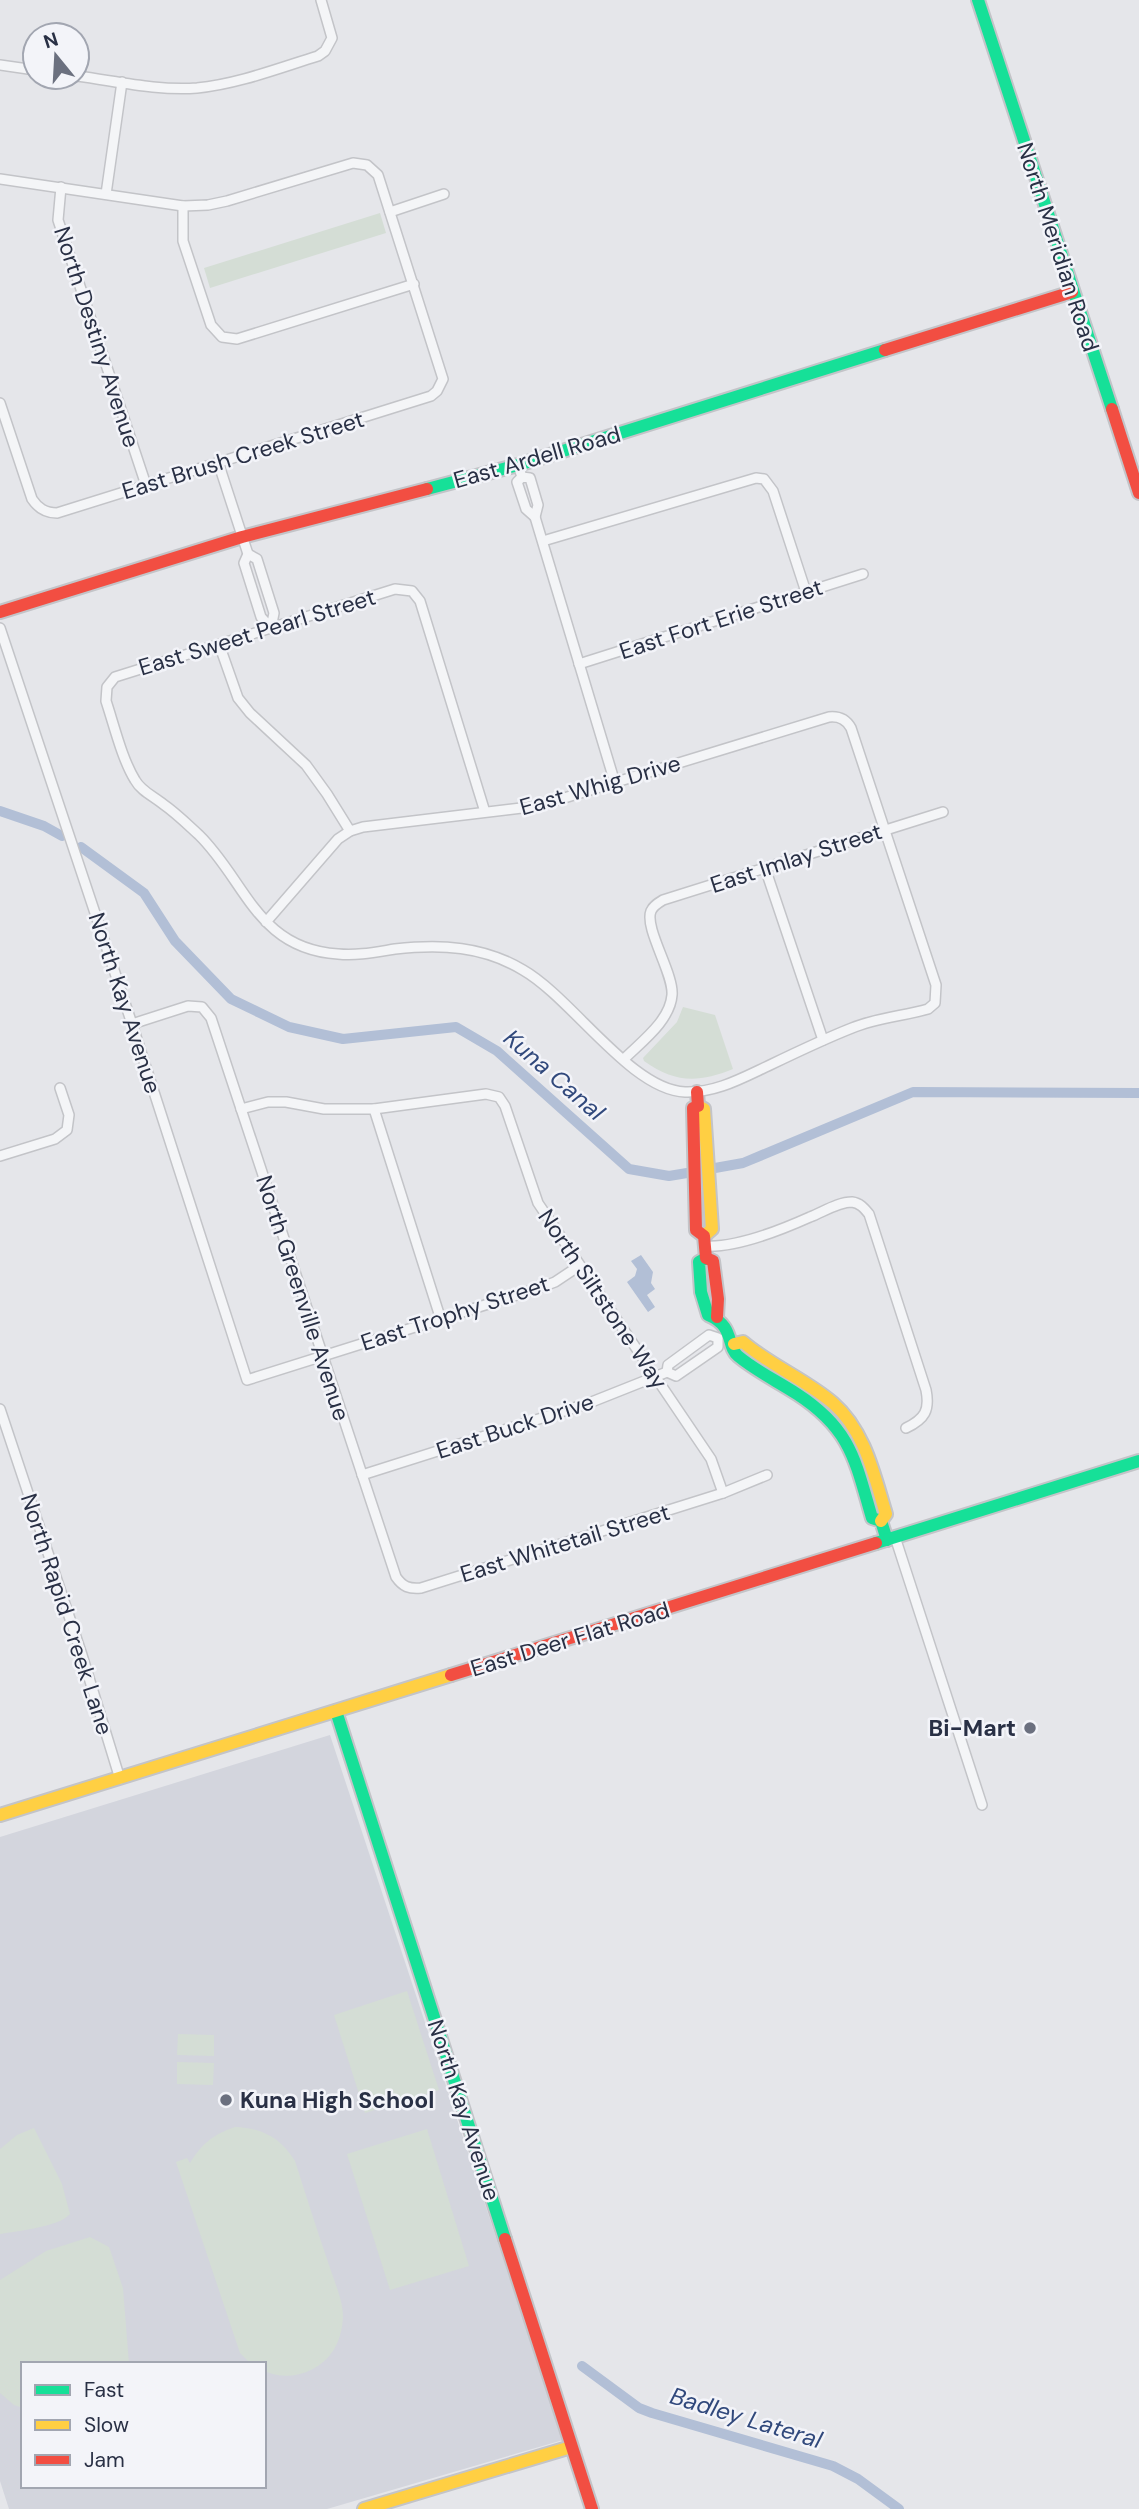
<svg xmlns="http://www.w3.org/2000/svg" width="1139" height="2509" viewBox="0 0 1139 2509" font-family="'DM Sans',sans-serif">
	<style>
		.built { fill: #d3d5dd; fill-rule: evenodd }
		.green { fill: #d4ddd5 }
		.water { fill: #b2bfd6 }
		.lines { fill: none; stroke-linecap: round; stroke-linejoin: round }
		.canal { stroke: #b2bfd6; stroke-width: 10 }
		.street-casing { stroke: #c3c4c8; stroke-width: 12 }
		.fast-casing { stroke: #c3c4c8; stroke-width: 16 }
		.slow-casing { stroke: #c3c4c8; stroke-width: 16 }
		.jam-casing { stroke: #c3c4c8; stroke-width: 16 }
		.street { stroke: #f4f5f7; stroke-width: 9 }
		.fast { stroke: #16e098; stroke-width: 12 }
		.slow { stroke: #ffcf43; stroke-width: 12 }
		.jam { stroke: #f24e42; stroke-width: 12 }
		.poi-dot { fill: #6b707f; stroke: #f3f4f9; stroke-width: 2.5 }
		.labels { text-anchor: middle; stroke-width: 5; stroke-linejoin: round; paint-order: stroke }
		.street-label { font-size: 23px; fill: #293045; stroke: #f3f4f9 }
		.poi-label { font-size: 23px; font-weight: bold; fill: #293045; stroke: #f3f4f9; text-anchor: end }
		.water-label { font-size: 24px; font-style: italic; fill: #31497c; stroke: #f3f4f9 }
	</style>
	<rect width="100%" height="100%" fill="#e5e6ea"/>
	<path class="built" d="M330 1735 563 2440 327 2509H9L0 2481V1837ZM23 2364H264V2486H23Z"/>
	<g class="green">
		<polygon points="380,213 386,233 210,288 204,268"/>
		<path d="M683 1007 715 1015 733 1069C698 1083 675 1083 644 1061L643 1058 677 1022Z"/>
		<polygon points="407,1991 439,2090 365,2113 334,2015"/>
		<polygon points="178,2034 214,2035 214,2056 177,2055"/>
		<polygon points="177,2062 214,2063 213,2085 177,2084"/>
		<path d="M235 2127C262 2128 280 2137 295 2161 306 2196 317 2230 329 2265 334 2281 343 2300 343 2317 342 2340 332 2360 311 2370 297 2377 279 2378 264 2371V2364H251L240 2353 176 2162 187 2158 190 2163C202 2144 212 2135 235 2127Z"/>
		<path d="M34 2128 62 2184 70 2214C59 2227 17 2231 0 2234V2149L17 2135Z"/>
		<polygon points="427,2129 469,2266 390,2290 347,2154"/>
		<polygon points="90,2237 109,2247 123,2288 129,2364 23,2364 23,2408 14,2405 0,2393 0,2280 46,2251"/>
	</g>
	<polygon class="water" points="641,1255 653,1272 651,1283 655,1289 647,1295 655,1307 648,1312 627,1282 635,1276 637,1269 631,1261"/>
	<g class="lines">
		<g class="canal">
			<polyline points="0,811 44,826 62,836"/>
			<polyline points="81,847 144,893 175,941 231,999 289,1027 343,1039 456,1027 497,1051 629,1169 669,1176 687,1173"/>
			<polyline points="715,1168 743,1163 913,1092 1139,1093"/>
			<polyline points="582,2366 639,2408 652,2413 833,2466 858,2479 899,2509"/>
		</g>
		<defs>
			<g id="street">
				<polyline points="0,65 35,70"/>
				<path d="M77 76C116 81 157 91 197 88 238 84 279 68 318 56L325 51 332 38 321 0"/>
				<path d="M0 179 183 206 208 205 227 201 353 163 367 165 378 175 443 379 437 391 431 396 57 513C45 513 38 508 32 499L0 403"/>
				<polyline points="61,187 58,220 146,485"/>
				<polyline points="106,194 122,82"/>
				<polyline points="183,206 183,241 211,325 222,337 237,339 414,284"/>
				<polyline points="390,212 444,194"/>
				<polyline points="218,462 248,554"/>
				<polyline points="518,465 522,477 517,482 526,509 535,517 538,505 530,478 522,477"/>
				<polyline points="535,517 615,783"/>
				<polyline points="543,541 756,478 764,479 773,491 806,592"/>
				<polygon points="248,554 257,559 274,613 271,628 261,617 244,563"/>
				<polyline points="0,628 132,1024 247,1380 539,1288 555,1282 579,1266"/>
				<polyline points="219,644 238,698 250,713 306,765 327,794 350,831"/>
				<polyline points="579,664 863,574"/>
				<polyline points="765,868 823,1040"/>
				<path d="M266 922 338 839 350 831 363 827 538 806 829 717C839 716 846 719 851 728L936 985 935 1003 928 1009C903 1016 876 1018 852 1028 824 1039 797 1052 770 1065 742 1078 716 1093 685 1092 631 1090 572 998 523 970 483 946 441 944 395 949 376 952 357 956 338 954 257 949 246 881 199 835 187 824 176 813 163 804 153 796 141 791 135 780 122 759 114 725 106 701L107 687 115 677 395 589 412 591 420 601 485 812"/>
				<path d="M132 1024 188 1006 202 1007 211 1018 396 1577C403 1587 409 1589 421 1588L723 1493 767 1475"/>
				<path d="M624 1059C641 1042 670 1021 672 995 674 974 644 928 651 911 653 906 658 903 663 900L943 812"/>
				<polyline points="241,1109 268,1102 286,1102 324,1109 374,1109 486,1094 499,1097 505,1106 538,1203 711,1459 723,1493"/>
				<polyline points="374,1109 441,1320"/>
				<polyline points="0,1156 55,1139 67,1130 69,1115 60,1088"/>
				<path d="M705 1246C737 1248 781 1230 810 1217 823 1212 838 1202 852 1202 860 1203 864 1208 869 1214L926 1390C930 1410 925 1419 906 1428"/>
				<polygon points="709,1335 718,1338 718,1347 676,1376 667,1372 668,1365"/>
				<polyline points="0,1409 82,1655 120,1779"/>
				<polyline points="362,1475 589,1403 667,1372"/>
				<polyline points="895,1537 982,1805"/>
			</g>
			<g id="fast">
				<polyline points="978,0 1112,409"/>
				<polyline points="427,489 518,465 885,350"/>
				<path d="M706 1258 699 1262 701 1292 708 1315C735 1326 726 1346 738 1356 756 1371 777 1381 797 1394 851 1429 855 1460 872 1518L881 1521 887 1540"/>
				<polyline points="876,1543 1139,1461"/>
				<polyline points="336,1711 505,2239"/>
			</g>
			<g id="slow">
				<polyline points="698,1106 704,1109 712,1229 704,1236"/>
				<path d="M734 1344 743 1342C771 1366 805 1379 833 1403 865 1431 874 1475 886 1514L881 1521"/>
				<polyline points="0,1815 451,1675"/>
				<polyline points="364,2509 571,2447"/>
			</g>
			<g id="jam">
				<polyline points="885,350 1072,292"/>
				<polyline points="1112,409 1139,493"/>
				<polyline points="0,612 242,537 427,489"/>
				<polyline points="697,1092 698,1106 693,1108 696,1230 704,1236 706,1258 713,1261 718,1299 717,1317"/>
				<polyline points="451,1675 876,1543"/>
				<polyline points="505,2239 592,2509"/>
			</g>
		</defs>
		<use href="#street" class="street-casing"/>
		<use href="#fast" class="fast-casing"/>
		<use href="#slow" class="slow-casing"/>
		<use href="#jam" class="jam-casing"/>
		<use href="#street" class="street"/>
		<use href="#fast" class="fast"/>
		<use href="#slow" class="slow"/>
		<use href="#jam" class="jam"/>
	</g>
	<g class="poi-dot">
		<circle cx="1030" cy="1728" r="7"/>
		<circle cx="226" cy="2100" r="7"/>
	</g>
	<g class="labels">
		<g class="street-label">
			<text transform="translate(1058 247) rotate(72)" y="8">North Meridian Road</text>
			<text transform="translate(97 337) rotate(72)" y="8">North Destiny Avenue</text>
			<text transform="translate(243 455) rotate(-17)" y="8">East Brush Creek Street</text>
			<text transform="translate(537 457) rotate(-16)" y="8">East Ardell Road</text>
			<text transform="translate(721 619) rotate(-18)" y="8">East Fort Erie Street</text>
			<text transform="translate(257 632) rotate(-17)" y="8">East Sweet Pearl Street</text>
			<text transform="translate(600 785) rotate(-16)" y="8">East Whig Drive</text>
			<text transform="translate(796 858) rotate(-18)" y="8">East Imlay Street</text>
			<text transform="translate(125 1003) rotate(72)" y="8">North Kay Avenue</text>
			<text transform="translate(303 1298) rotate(72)" y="8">North Greenville Avenue</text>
			<text transform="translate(603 1299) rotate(56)" y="8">North Siltstone Way</text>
			<text transform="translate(455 1313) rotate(-18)" y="8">East Trophy Street</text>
			<text transform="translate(515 1426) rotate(-18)" y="8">East Buck Drive</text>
			<text transform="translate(565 1543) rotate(-17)" y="8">East Whitetail Street</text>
			<text transform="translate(67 1614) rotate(72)" y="8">North Rapid Creek Lane</text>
			<text transform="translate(570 1639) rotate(-17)" y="8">East Deer Flat Road</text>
			<text transform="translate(464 2110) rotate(72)" y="8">North Kay Avenue</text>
		</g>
		<g class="poi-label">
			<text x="1016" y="1736">Bi-Mart</text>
			<text x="240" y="2108" text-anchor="start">Kuna High School</text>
		</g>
		<g class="water-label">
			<text transform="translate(554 1075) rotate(41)" y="8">Kuna Canal</text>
			<text transform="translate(746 2418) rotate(17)" y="8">Badley Lateral</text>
		</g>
	</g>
	<rect x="21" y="2362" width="245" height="126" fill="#f3f4f9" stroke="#a2a6b1" stroke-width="2"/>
	<rect x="35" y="2385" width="35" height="10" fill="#16e098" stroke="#a2a6b1" stroke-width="2"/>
	<text x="84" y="2397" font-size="21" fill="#293045">Fast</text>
	<rect x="35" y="2420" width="35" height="10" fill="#ffcf43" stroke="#a2a6b1" stroke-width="2"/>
	<text x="84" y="2432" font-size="21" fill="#293045">Slow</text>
	<rect x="35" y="2455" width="35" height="10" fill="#f24e42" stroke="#a2a6b1" stroke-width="2"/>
	<text x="84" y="2467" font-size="21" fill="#293045">Jam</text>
	<g transform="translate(56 56) rotate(342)"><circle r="33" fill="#f3f4f9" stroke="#a2a6b1" stroke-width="2"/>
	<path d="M0-5L12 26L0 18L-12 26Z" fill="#6b707f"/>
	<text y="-10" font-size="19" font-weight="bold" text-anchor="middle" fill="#293045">N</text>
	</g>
</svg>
